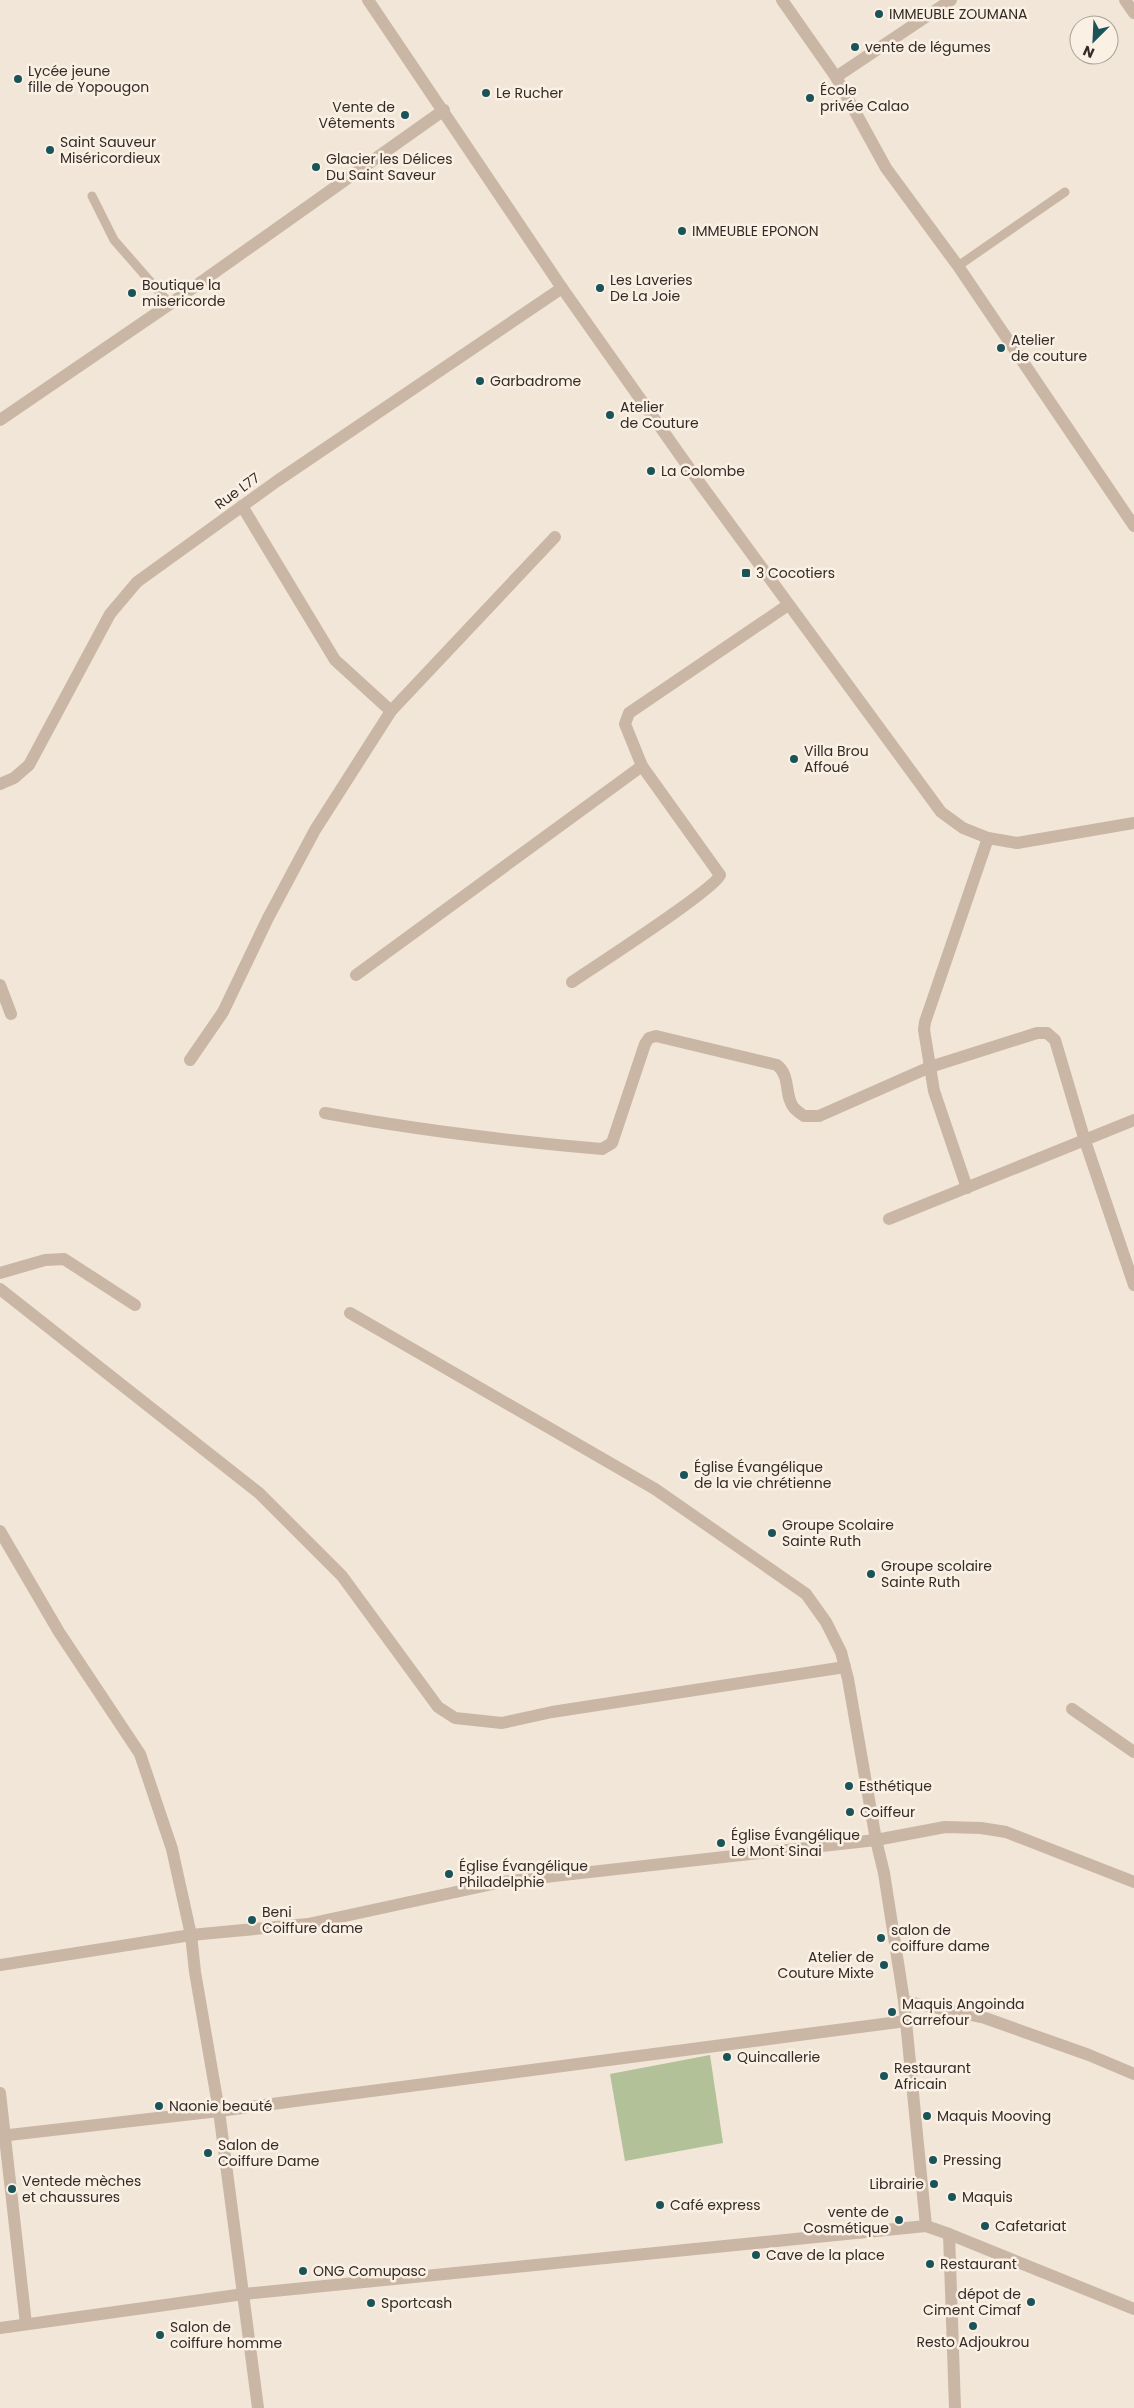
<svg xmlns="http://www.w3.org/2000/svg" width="1134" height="2408" viewBox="0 0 1134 2408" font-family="Poppins,sans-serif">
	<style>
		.garden { fill: #b3c198 }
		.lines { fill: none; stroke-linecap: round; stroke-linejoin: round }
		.service { stroke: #cab6a4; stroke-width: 9 }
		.minor { stroke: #cab6a4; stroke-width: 12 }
		.poi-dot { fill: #1a5358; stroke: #faf0e4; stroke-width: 2 }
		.labels { text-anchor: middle; stroke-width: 5; stroke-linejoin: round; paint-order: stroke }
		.poi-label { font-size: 14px; fill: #352b26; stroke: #faf0e4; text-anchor: start }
		.street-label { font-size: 14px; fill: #352b26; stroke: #faf0e4 }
	</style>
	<rect width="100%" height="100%" fill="#f2e6d8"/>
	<polygon class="garden" points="710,2055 723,2143 625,2161 610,2074"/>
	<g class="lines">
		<g class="service">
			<polyline points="92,196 114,240 170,304"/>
			<polyline points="958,266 1065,192"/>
		</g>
		<g class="minor">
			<polyline points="368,0 562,288 699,482 941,812 963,828 988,838 1017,843 1134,823"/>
			<polyline points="782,0 836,77 886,168 958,266 1134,526"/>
			<polyline points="1125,0 1134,13"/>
			<polyline points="836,77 951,0"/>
			<polyline points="0,420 170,304 444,110"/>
			<polyline points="242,506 335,660 391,711 555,537"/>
			<polyline points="0,784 14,778 29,765 110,614 137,582 277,481 562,288"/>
			<polyline points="356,975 642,766 625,724 629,713 788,605"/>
			<path d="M572 982C594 967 714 890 720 875L642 766"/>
			<polyline points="0,985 11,1014"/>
			<polyline points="190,1060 223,1012 268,918 315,830 391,711"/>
			<path d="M325 1113C417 1130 509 1141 602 1149L612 1143 645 1044 649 1038 656 1036 777 1065C791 1076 784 1096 794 1108 797 1111 801 1114 804 1116H819L930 1067 1037 1033H1047L1055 1040 1085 1141 1134 1285"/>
			<polyline points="967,1188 934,1091 924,1030 925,1022 988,838"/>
			<polyline points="889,1219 1134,1120"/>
			<polyline points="0,1273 45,1260 64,1259 135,1305"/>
			<polyline points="0,1289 259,1493 342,1576 438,1707 455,1718 502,1723 552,1712 845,1667"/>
			<polyline points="350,1313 655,1489 806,1594 826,1622 841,1652 848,1679 876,1840 884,1873 904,2001 926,2226"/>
			<polyline points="0,1531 59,1632 140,1754 172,1849 191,1935 195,1972 219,2111 258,2408"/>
			<polyline points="1072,1709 1134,1752"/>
			<polyline points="0,1965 191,1935 308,1924 502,1882 876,1840 945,1827 981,1828 1006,1832 1134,1882"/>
			<polyline points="904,2001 985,2018 1089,2055 1134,2074"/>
			<polyline points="0,2093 26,2324"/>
			<polyline points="0,2136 219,2111 906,2021"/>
			<polyline points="949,2234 955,2408"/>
			<polyline points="0,2328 244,2294 926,2226 949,2234 1134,2309"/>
		</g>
	</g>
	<g class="poi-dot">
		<circle cx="879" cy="14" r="5"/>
		<circle cx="855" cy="47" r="5"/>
		<circle cx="18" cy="79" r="5"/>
		<circle cx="486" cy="93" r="5"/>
		<circle cx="810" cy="98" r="5"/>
		<circle cx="405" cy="115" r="5"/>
		<circle cx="50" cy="150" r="5"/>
		<circle cx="316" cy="167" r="5"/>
		<circle cx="682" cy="231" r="5"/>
		<circle cx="600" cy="288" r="5"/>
		<circle cx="132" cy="293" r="5"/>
		<circle cx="1001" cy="348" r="5"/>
		<circle cx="480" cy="381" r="5"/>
		<circle cx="610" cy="415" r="5"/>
		<circle cx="651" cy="471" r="5"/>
		<rect x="741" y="568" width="10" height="10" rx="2.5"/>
		<circle cx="794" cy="759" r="5"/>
		<circle cx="684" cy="1475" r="5"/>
		<circle cx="772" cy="1533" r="5"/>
		<circle cx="871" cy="1574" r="5"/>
		<circle cx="849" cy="1786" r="5"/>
		<circle cx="850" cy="1812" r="5"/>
		<circle cx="721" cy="1843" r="5"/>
		<circle cx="449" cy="1874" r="5"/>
		<circle cx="252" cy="1920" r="5"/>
		<circle cx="881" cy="1938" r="5"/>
		<circle cx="884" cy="1965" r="5"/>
		<circle cx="892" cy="2012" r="5"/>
		<circle cx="727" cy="2057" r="5"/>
		<circle cx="884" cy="2076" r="5"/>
		<circle cx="159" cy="2106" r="5"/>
		<circle cx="927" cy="2116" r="5"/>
		<circle cx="208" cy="2153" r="5"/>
		<circle cx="933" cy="2160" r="5"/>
		<circle cx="934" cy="2184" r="5"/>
		<circle cx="12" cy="2189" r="5"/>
		<circle cx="952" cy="2197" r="5"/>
		<circle cx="660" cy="2205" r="5"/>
		<circle cx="899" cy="2220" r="5"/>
		<circle cx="985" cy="2226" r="5"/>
		<circle cx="756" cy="2255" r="5"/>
		<circle cx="930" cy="2264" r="5"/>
		<circle cx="303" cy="2271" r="5"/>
		<circle cx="1031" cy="2302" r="5"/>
		<circle cx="371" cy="2303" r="5"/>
		<circle cx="973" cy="2326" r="5"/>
		<circle cx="160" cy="2335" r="5"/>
	</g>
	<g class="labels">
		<g class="poi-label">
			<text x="889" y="19">IMMEUBLE ZOUMANA</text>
			<text x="865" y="52">vente de légumes</text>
			<text x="28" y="76">Lycée jeune<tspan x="28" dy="16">fille de Yopougon</tspan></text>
			<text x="820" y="95">École<tspan x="820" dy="16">privée Calao</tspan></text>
			<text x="496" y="98">Le Rucher</text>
			<text x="395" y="112" text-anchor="end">Vente de<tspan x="395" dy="16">Vêtements</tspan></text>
			<text x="60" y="147">Saint Sauveur<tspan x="60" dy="16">Miséricordieux</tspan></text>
			<text x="326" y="164">Glacier les Délices<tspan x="326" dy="16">Du Saint Saveur</tspan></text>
			<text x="692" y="236">IMMEUBLE EPONON</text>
			<text x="610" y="285">Les Laveries<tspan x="610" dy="16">De La Joie</tspan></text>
			<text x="142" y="290">Boutique la<tspan x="142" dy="16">misericorde</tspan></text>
			<text x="1011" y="345">Atelier<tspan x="1011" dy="16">de couture</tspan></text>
			<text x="490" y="386">Garbadrome</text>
			<text x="620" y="412">Atelier<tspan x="620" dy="16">de Couture</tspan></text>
			<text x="661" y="476">La Colombe</text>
			<text x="756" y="578">3 Cocotiers</text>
			<text x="804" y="756">Villa Brou<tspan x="804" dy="16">Affoué</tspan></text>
			<text x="694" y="1472">Église Évangélique<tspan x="694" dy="16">de la vie chrétienne</tspan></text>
			<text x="782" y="1530">Groupe Scolaire<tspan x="782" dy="16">Sainte Ruth</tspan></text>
			<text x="881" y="1571">Groupe scolaire<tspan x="881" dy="16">Sainte Ruth</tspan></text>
			<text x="859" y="1791">Esthétique</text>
			<text x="860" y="1817">Coiffeur</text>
			<text x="731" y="1840">Église Évangélique<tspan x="731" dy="16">Le Mont Sinai</tspan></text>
			<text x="459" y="1871">Église Évangélique<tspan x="459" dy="16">Philadelphie</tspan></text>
			<text x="262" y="1917">Beni<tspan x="262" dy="16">Coiffure dame</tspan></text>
			<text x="891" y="1935">salon de<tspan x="891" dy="16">coiffure dame</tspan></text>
			<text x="874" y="1962" text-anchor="end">Atelier de<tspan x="874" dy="16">Couture Mixte</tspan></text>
			<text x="902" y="2009">Maquis Angoinda<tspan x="902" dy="16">Carrefour</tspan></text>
			<text x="737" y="2062">Quincallerie</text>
			<text x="894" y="2073">Restaurant<tspan x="894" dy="16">Africain</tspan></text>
			<text x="169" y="2111">Naonie beauté</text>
			<text x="937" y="2121">Maquis Mooving</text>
			<text x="218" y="2150">Salon de<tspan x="218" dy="16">Coiffure Dame</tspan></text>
			<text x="943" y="2165">Pressing</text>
			<text x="22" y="2186">Ventede mèches<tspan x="22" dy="16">et chaussures</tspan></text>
			<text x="924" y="2189" text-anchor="end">Librairie</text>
			<text x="962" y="2202">Maquis</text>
			<text x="670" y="2210">Café express</text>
			<text x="889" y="2217" text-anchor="end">vente de<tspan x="889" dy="16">Cosmétique</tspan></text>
			<text x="995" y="2231">Cafetariat</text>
			<text x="766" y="2260">Cave de la place</text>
			<text x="940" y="2269">Restaurant</text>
			<text x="313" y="2276">ONG Comupasc</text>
			<text x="1021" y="2299" text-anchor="end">dépot de<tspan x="1021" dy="16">Ciment Cimaf</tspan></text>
			<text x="381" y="2308">Sportcash</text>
			<text x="170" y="2332">Salon de<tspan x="170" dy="16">coiffure homme</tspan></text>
			<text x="973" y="2347" text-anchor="middle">Resto Adjoukrou</text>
		</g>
		<g class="street-label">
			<text transform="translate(237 491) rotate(-36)" y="5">Rue L77</text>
		</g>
	</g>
	<g transform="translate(1094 40) rotate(204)"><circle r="24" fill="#faf0e4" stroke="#aba198"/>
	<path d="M0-4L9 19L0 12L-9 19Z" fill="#1a5358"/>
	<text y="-8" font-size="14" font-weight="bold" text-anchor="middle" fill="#352b26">N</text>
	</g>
</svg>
